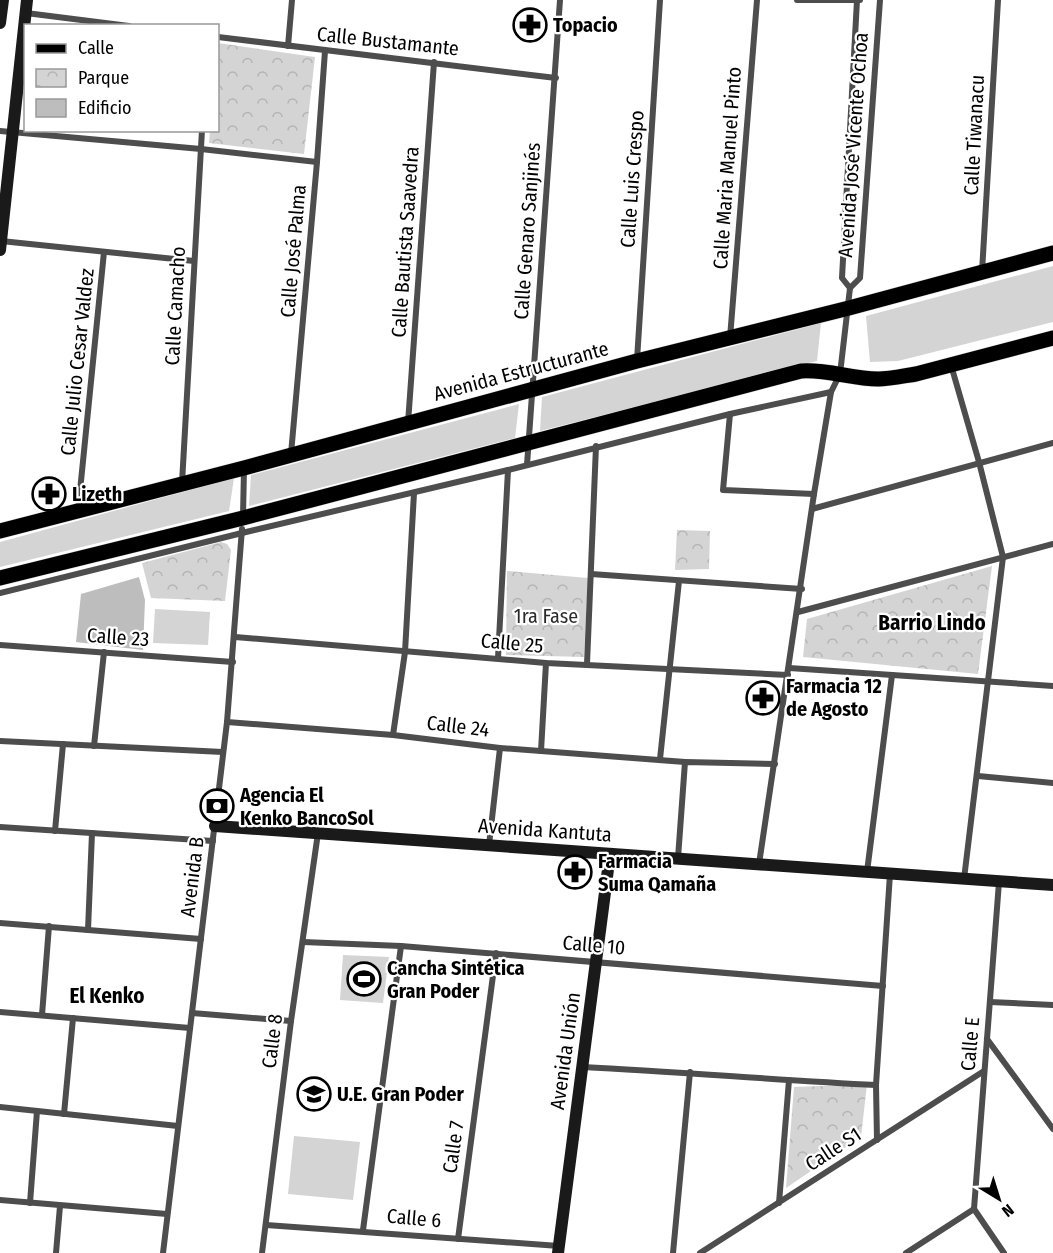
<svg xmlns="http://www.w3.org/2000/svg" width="1053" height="1253" viewBox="0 0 1053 1253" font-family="'Fira Sans Condensed',sans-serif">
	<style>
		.grass { fill: #d4d4d4 }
		.park { fill: url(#park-crowns) }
		.building { fill: #bdbdbd }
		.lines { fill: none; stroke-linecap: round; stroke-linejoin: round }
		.primary-casing { stroke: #dbdbdb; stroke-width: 16 }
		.street { stroke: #4d4d4d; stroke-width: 6 }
		.secondary { stroke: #1a1a1a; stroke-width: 12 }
		.primary { stroke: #000; stroke-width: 15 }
		.labels { text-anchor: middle; stroke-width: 4.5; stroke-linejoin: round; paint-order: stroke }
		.poi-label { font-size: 20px; font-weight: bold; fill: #000; stroke: #fff; text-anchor: start }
		.street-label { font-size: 20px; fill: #000; stroke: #fff }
		.park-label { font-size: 20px; fill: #2b2b2b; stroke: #fff }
		.neighbourhood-label { font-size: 21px; font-weight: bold; fill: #000; stroke: #fff }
	</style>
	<defs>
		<pattern id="park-crowns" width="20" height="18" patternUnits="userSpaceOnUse" patternTransform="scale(1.5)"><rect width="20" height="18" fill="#d4d4d4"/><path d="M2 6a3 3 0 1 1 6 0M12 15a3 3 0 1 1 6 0" fill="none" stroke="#b4b4b4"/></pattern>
	</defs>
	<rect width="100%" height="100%" fill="#fff"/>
	<g class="grass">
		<polygon points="1053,266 1053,322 898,361 870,362 866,316"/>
		<polygon points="821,323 817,361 540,431 542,397"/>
		<polygon points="519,404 515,438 249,506 251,475"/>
		<polygon points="234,478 229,511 0,567 0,542"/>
		<polygon points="155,609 210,612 208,645 153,643"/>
		<polygon points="343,955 389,957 383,1003 340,1000"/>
		<polygon points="294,1136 360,1142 353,1200 288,1194"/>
	</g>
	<g class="park">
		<polygon points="218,43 315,57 304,154 209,143 210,131 218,130"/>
		<polygon points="677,530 710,531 709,569 675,570"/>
		<polygon points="221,542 227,544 231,550 225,601 151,598 142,563"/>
		<polygon points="992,566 978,674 803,657 807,619"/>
		<polygon points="507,571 588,578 584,657 506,655"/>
		<polygon points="867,1084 861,1137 786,1188 794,1087"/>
	</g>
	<polygon class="building" points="139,577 145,600 143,650 76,642 81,594"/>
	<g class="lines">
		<defs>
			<g id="primary">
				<polyline points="0,531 244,468 637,361 849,308 1053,253"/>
				<path d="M0 578 243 518 801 371C827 369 852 379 878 379 890 379 903 376 916 374L1053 338"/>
			</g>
		</defs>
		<use href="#primary" class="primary-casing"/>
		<g class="street">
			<polyline points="797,0 860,0"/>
			<polyline points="26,13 129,26"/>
			<polyline points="218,37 556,78"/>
			<polyline points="288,46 292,0"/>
			<polyline points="0,131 201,149 317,162"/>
			<polyline points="1,241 194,261"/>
			<polyline points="982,272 998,0"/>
			<polyline points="850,288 860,278 880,0"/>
			<polyline points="730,338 757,0"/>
			<polyline points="637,360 660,0"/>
			<polyline points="951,365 979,462 1003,557 964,879"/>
			<polyline points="730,414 723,490 814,494"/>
			<polyline points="408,423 434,62"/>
			<polyline points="291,454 317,162 325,51"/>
			<polyline points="527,465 560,0"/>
			<polyline points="182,483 202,130"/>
			<polyline points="812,509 1053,443"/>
			<polyline points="78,511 104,252"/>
			<polyline points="243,516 244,469"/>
			<polyline points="591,574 802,589"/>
			<polyline points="0,593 242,533 508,470 730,414 831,392"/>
			<polyline points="798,612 1053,544"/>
			<polyline points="235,637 546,663 788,675"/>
			<polyline points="0,645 233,662"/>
			<polyline points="498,658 508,470"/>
			<polyline points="587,664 596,446"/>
			<polyline points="789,668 1053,686"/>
			<polyline points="227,722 393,735 500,748 685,762"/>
			<polyline points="393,735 405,652 414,493"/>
			<polyline points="0,741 223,752"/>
			<polyline points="94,746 104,652"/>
			<polyline points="541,751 546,663"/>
			<polyline points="660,759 679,581"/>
			<polyline points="978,776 1053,783"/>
			<polyline points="0,827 213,841"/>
			<polyline points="55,831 63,744"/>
			<polyline points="489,845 500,748"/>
			<polyline points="678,858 685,762 775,764"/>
			<polyline points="759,864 814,494 831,392 840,374 850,288 842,278 857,0"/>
			<polyline points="867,872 892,675"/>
			<polyline points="0,923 201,939"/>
			<polyline points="88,930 92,833"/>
			<polyline points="303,942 401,946 883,986"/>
			<polyline points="990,1002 1053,1005"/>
			<polyline points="0,1012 190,1028"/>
			<polyline points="192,1013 291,1021"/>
			<polyline points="42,1015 49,926"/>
			<polyline points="987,1039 1053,1129"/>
			<path d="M583 1067C681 1072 778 1080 876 1085"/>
			<polyline points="0,1107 178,1126"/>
			<polyline points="64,1114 73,1018"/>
			<polyline points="877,1140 876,1085 890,874"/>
			<polyline points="0,1200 167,1214"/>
			<polyline points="30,1203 37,1111"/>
			<polyline points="779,1203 789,1080"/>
			<polyline points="974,1209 999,882"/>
			<polyline points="974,1209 1004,1253"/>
			<polyline points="266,1225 559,1246"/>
			<polyline points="363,1230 401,946"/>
			<polyline points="458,1239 496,953"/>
			<polyline points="56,1253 60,1206"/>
			<polyline points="163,1253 227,722 242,529"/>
			<polyline points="262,1253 291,1021 318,833"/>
			<polyline points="673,1253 690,1072"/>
			<polyline points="700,1253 984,1071"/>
			<polyline points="906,1253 974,1209"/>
		</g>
		<g class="secondary">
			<polyline points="0,23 3,0"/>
			<polyline points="0,250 27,0"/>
			<polyline points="215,826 1053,885"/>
			<polyline points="558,1253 610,854"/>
		</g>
		<use href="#primary" class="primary"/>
	</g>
	<defs>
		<symbol id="pharmacy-ring" viewBox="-11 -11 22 22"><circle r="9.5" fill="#fff" stroke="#000" stroke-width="1.5"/><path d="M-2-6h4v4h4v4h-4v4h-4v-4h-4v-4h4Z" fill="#000"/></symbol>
		<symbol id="bank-ring" viewBox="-11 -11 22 22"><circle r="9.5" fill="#fff" stroke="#000" stroke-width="1.5"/><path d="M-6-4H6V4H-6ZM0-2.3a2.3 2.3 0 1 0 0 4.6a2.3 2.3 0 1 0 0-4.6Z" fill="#000"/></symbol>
		<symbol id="stadium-ring" viewBox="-11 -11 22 22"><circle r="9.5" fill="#fff" stroke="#000" stroke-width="1.5"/><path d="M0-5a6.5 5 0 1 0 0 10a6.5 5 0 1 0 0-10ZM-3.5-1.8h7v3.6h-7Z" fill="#000"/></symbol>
		<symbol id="school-ring" viewBox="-11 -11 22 22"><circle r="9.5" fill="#fff" stroke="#000" stroke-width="1.5"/><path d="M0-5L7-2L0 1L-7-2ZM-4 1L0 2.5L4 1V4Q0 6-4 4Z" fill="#000"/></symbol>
	</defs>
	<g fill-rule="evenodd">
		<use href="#pharmacy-ring" x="511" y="6" width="38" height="38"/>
		<use href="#pharmacy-ring" x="30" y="475" width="38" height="38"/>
		<use href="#pharmacy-ring" x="744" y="679" width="38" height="38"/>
		<use href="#bank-ring" x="198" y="787" width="38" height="38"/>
		<use href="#pharmacy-ring" x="556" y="853" width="38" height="38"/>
		<use href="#stadium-ring" x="345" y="960" width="38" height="38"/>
		<use href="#school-ring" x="295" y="1075" width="38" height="38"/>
	</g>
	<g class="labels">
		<g class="poi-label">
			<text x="553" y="32">Topacio</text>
			<text x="72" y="501">Lizeth</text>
			<text x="786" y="693">Farmacia 12<tspan x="786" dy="23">de Agosto</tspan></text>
			<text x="240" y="802">Agencia El<tspan x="240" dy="23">Kenko BancoSol</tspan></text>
			<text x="598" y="868">Farmacia<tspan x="598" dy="23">Suma Qamaña</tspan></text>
			<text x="387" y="975">Cancha Sintética<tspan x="387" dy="23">Gran Poder</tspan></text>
			<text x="337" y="1101">U.E. Gran Poder</text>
		</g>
		<g class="street-label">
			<text transform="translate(388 41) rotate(6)" y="7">Calle Bustamante</text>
			<text transform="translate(974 135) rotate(-87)" y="7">Calle Tiwanacu</text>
			<text transform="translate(853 145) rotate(-86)" y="7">Avenida José Vicente Ochoa</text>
			<text transform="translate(727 168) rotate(-86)" y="7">Calle Maria Manuel Pinto</text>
			<text transform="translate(632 179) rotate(-86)" y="7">Calle Luis Crespo</text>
			<text transform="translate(527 231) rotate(-86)" y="7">Calle Genaro Sanjinés</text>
			<text transform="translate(405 242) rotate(-86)" y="7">Calle Bautista Saavedra</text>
			<text transform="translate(293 251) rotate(-85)" y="7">Calle José Palma</text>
			<text transform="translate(175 306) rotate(-87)" y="7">Calle Camacho</text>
			<text transform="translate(77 362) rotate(-84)" y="7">Calle Julio Cesar Valdez</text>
			<text transform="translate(521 371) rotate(-15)" y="7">Avenida Estructurante</text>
			<text transform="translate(118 637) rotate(4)" y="7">Calle 23</text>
			<text transform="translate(512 643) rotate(5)" y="7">Calle 25</text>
			<text transform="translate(458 726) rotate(7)" y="7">Calle 24</text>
			<text transform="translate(545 830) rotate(4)" y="7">Avenida Kantuta</text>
			<text transform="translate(192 877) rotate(-83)" y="7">Avenida B</text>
			<text transform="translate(594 945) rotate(5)" y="7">Calle 10</text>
			<text transform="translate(272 1041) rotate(-83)" y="7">Calle 8</text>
			<text transform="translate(970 1044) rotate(-85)" y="7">Calle E</text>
			<text transform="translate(565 1051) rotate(-82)" y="7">Avenida Unión</text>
			<text transform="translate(453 1147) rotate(-82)" y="7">Calle 7</text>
			<text transform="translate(833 1149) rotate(-33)" y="7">Calle S1</text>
			<text transform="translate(414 1218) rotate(5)" y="7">Calle 6</text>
		</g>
		<g class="park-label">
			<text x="546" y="623">1ra Fase</text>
		</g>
		<g class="neighbourhood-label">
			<text x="932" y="630">Barrio Lindo</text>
			<text x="107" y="1003">El Kenko</text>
		</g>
	</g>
	<rect x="24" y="24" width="195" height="108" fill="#ffffff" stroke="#999999" stroke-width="1.5"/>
	<rect x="36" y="44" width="30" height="9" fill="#000000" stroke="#999999" stroke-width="1.5"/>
	<text x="78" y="54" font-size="18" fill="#000000">Calle</text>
	<rect x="36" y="69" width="30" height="18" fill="url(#park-crowns)" stroke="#999999" stroke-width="1.5"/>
	<text x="78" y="84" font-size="18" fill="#000000">Parque</text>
	<rect x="36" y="99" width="30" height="18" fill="#bdbdbd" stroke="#999999" stroke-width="1.5"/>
	<text x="78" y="114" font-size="18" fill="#000000">Edificio</text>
	<g transform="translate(999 1199) rotate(142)" stroke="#ffffff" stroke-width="4.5" paint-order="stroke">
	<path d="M0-4.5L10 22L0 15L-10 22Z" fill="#000000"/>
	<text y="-9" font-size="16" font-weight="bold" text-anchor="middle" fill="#000000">N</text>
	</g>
</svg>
